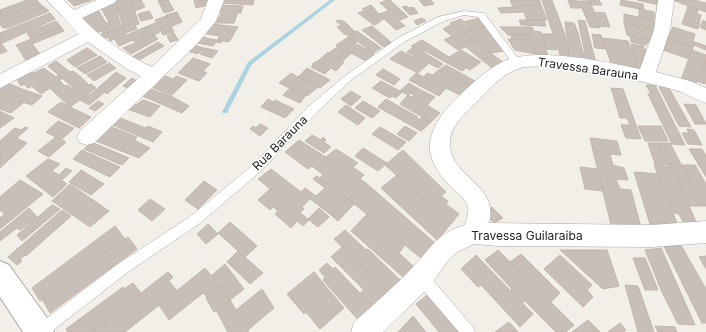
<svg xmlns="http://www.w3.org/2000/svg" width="706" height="332" viewBox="0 0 706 332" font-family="Inter,sans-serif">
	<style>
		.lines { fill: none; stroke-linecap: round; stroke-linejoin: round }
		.stream { fill: #aad3df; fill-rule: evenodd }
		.building { fill: #c7bfb8; stroke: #c4b6ab }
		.service-casing { stroke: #a9a9a9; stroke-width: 1 }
		.minor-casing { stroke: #a9a9a9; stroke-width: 1 }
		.tertiary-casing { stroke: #a9a9a9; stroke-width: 2 }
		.service { fill: #fff; fill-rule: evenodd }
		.minor { fill: #fff; fill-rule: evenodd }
		.tertiary { fill: #fff; fill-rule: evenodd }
		.labels { text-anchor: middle; stroke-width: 3; stroke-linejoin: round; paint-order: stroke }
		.street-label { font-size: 12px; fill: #222; stroke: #fff }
	</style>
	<rect width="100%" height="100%" fill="#f2efe9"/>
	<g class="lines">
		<polygon class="stream" points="330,0 335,0 252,64 227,113 223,113 222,112 248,62"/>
	</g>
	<g class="building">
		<polygon points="27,0 37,0 39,3 0,17 0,10"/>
		<polygon points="68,0 92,0 74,6"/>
		<polygon points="115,0 131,0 139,24 135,25 137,29 125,33"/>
		<polygon points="131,0 141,0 145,7 134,11"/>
		<polygon points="158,0 168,0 174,10 164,13"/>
		<polygon points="194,0 207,0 208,5 196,8"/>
		<polygon points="224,0 254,0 253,5 223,3"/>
		<polygon points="387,0 390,0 408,17 400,20 380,3"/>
		<polygon points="419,0 431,0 434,4 424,6"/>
		<polygon points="510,0 539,0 541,5 513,7"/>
		<polygon points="542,0 552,0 565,35 570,59 561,58"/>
		<polygon points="568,0 577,0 581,8 571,8"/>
		<polygon points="589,0 599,0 602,5 591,5"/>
		<polygon points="621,0 643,4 644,10 620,5"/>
		<polygon points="637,0 659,0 659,5"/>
		<polygon points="672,0 694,0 706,3 706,12"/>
		<polygon points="116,1 119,12 117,13 121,26 123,25 124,28 114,31 101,8"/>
		<polygon points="579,1 590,1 600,28 590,27"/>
		<polygon points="39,3 44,7 0,23 0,18"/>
		<polygon points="219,5 243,6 241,13 223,13 216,12"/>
		<polygon points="371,5 379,14 384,19 379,21 362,9"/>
		<polygon points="541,5 547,20 527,20 524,12 501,13 498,8"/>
		<polygon points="407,6 409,8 413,7 418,13 410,15 402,7"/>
		<polygon points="688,6 698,9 697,14 701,15 698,29 682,24"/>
		<polygon points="44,7 49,11 8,28 3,28 0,24"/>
		<polygon points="639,9 654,12 654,21 639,17"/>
		<polygon points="98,10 106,23 109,22 114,31 103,34 90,13"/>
		<polygon points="149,11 153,18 141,21 138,14"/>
		<polygon points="364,11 379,21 380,22 374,25 358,13"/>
		<polygon points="388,11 405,26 396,30 379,14"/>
		<polygon points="177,12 182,22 172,26 166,15"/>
		<polygon points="594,12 605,13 610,27 600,26"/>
		<polygon points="50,13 55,19 5,42 2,39 0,40 0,33"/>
		<polygon points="90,13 101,31 93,34 81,18"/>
		<polygon points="221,14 237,14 234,23 212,23 214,17 220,17"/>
		<polygon points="624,14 656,21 653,29 624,23"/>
		<polygon points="166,16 174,32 163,35 155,20"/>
		<polygon points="484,17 489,25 463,33 450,23 461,19 464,22"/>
		<polygon points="422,18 426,21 417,25 414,21"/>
		<polygon points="340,20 345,22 355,32 348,35 344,34 337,27 341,25 336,21"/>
		<polygon points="519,20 544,20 546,26 521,25"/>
		<polygon points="578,20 585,21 596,63 585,62 583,53 585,54"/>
		<polygon points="703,20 706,22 706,30 700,27"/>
		<polygon points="56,21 61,27 31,39 27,33"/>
		<polygon points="565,22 574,23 578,33 585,61 570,59"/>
		<polygon points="155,23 160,32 136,43 133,40 119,46 115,40"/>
		<polygon points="624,23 653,29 650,40 627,35"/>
		<polygon points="211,24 238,27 229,42 217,40 220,36 201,33"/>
		<polygon points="452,24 465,34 471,39 462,44 443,29"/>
		<polygon points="372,26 392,43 385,48 362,30"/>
		<polygon points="61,27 64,31 32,44 29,40"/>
		<polygon points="485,27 492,35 474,41 463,33"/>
		<polygon points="500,27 529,27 531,35 508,35"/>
		<polygon points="529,27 532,27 534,31 541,32 548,56 535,54"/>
		<polygon points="673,27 695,34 693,41 695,42 693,47 668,38"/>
		<polygon points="124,28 126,34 110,41 108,37 105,38 101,35"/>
		<polygon points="357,31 381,48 373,53 357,41 355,43 347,37"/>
		<polygon points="174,33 178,40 170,42 167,36"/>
		<polygon points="494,34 504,51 491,53 474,41"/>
		<polygon points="542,34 552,34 557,50 546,49"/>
		<polygon points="592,34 601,35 606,49 595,48"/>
		<polygon points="154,35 158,39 131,54 123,48"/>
		<polygon points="511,35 531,35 532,39 512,39"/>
		<polygon points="198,36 216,40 222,42 220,43 216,42 213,46 192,42"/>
		<polygon points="452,36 462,44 465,47 458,50 444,40"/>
		<polygon points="630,36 650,40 646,45 631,42"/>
		<polygon points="347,38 355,43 374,54 366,61 336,45"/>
		<polygon points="602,38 628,41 638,69 612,66"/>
		<polygon points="668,38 693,47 689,59 663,50"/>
		<polygon points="2,39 5,42 1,43 7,51 0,54 0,40"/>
		<polygon points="471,39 503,62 492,68 462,44"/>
		<polygon points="508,39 532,39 535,54 515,50"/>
		<polygon points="29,40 41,55 27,62 16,45"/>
		<polygon points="422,40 452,59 467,67 462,71 425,51 423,52 411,46"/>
		<polygon points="158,42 164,46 137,61 132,57"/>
		<polygon points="695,42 706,46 706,50 694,45"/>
		<polygon points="190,44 204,48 198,54 184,50"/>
		<polygon points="631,44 644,46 643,49 646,49 640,68 637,67"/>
		<polygon points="338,46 352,53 342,61 329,53"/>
		<polygon points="413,47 423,52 443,64 438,68 407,52"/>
		<polygon points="87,48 97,55 75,67 67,60"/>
		<polygon points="205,48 218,51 212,58 200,54"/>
		<polygon points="461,50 481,62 470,70 449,57"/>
		<polygon points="692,50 706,55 706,60 695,85 681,80"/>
		<polygon points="401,51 428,64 418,73 390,59"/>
		<polygon points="328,52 344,62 336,71 318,61"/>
		<polygon points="100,56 107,62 85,74 77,68"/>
		<polygon points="193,58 210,64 203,71 207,73 199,81 178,73"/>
		<polygon points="706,60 706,83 705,84 697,81"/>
		<polygon points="56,61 70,72 73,71 82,78 89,85 91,84 96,88 84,97 48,66"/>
		<polygon points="317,61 330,69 325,74 311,67 313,65 312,64"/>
		<polygon points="109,63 116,68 94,81 87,75"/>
		<polygon points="446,65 475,81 470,86 439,70"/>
		<polygon points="44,68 56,77 59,75 62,79 59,80 65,86 67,85 84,97 70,107 34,73"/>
		<polygon points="307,68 330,80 320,88 298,77"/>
		<polygon points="383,69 400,79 394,85 376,75"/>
		<polygon points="438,70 470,86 460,95 424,77 427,73 433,75"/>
		<polygon points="33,72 34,73 50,88 41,94 32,86 28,88 24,84 21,86 17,80"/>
		<polygon points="116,72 126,78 107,94 105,92 89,105 80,100 88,94 90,95"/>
		<polygon points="291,73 298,77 318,87 307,96 279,83"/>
		<polygon points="416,73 446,88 439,96 409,80"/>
		<polygon points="165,76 173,79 176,76 187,80 172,95 153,88"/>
		<polygon points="132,78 137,81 128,88 123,86"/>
		<polygon points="381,81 394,88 402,92 396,98 392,96 390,98 372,88"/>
		<polygon points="409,83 417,88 408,95 400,91"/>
		<polygon points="10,84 20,88 19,88 42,96 32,105 0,95 0,89"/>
		<polygon points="646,85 655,85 685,145 672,144 648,94 651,94"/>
		<polygon points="659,87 669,88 691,127 679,126"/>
		<polygon points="290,88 306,95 300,103 283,95"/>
		<polygon points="417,88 435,97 427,105 412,98 414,95 410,93"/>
		<polygon points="611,88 623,89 641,139 626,138 621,125 630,125 627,118 620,118"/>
		<polygon points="150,89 171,96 189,106 182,113 138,94"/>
		<polygon points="351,91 361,97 351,106 341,99"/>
		<polygon points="408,95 427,105 440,113 431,122 400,104"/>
		<polygon points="0,96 23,103 11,113 0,109"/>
		<polygon points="268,99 274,102 275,100 294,109 285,118 261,107"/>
		<polygon points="386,99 418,117 417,118 420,120 422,117 431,122 421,131 378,107"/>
		<polygon points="143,100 160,106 150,117 124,108 129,103 136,105"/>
		<polygon points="98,101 104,104 95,111 89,108"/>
		<polygon points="363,101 380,111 372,118 355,108"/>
		<polygon points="61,102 70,107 91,117 79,128 48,112"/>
		<polygon points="684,104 696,105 706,124 695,124"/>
		<polygon points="346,105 365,118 358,125 338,112"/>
		<polygon points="0,111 8,115 0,121"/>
		<polygon points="8,115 14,118 0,128 0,121"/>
		<polygon points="115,116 146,128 148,126 162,132 153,142 108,123"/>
		<polygon points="58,121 74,128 61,140 46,132"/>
		<polygon points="260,124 268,128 260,136 250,129 253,126 256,128"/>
		<polygon points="107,125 137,137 134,140 150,148 139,158 91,139"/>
		<polygon points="405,126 417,133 409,141 397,134"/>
		<polygon points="638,126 661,126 668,141 645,141"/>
		<polygon points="25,127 28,128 0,153 0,141 15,128 21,130"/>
		<polygon points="380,127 406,142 398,150 372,134"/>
		<polygon points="687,129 694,130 702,145 688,144 682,133 689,133"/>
		<polygon points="312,135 321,140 323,137 326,140 324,142 331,147 324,153 305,141"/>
		<polygon points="56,137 66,142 49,157 38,151"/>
		<polygon points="16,138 27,143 0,168 0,153"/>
		<polygon points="590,138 617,141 621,155 610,154 613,165 624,168 628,180 616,179 620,189 631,190 640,224 611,225"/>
		<polygon points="299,140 360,179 366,183 348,199 320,178 323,175 312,166 308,169 285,152"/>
		<polygon points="91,142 129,158 122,165 84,149"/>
		<polygon points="648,143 658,143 669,165 655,164"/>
		<polygon points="658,143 670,143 703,206 690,206 672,167 669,165"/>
		<polygon points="363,148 387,163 378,171 355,156"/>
		<polygon points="336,149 358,163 353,167 364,175 360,179 326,157"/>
		<polygon points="689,149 702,149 706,156 706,177"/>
		<polygon points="82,150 120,167 110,177 73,159"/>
		<polygon points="403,150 446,192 441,196 448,201 446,204 459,214 451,224 385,165"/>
		<polygon points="48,159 60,164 52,171 59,175 66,168 72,171 63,179 60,179 67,184 53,197 26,176"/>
		<polygon points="654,165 672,167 697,224 683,222 679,214 674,213"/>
		<polygon points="682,165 695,165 706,184 706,206 703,206"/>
		<polygon points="580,167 597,169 603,191 585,189"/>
		<polygon points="271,169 310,199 302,207 304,209 300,213 258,179"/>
		<polygon points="81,170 104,184 91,195 69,182"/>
		<polygon points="634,172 658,174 677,223 650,224"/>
		<polygon points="397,175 451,224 437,240 381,188"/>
		<polygon points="317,176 348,199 331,215 301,192 305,188 316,196 325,188 313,179"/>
		<polygon points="20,180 43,194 0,229 0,218 5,214 0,210 0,197"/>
		<polygon points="204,181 217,190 198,209 185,200"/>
		<polygon points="366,183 435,243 421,258 348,199"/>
		<polygon points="70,184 109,211 90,227 52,201"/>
		<polygon points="270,189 308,219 309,220 303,226 297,221 291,228 275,214 278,211 273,207 270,210 258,200"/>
		<polygon points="150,199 165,209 152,221 138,210"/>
		<polygon points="348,199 354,204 338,221 331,215"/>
		<polygon points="52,205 60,209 22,241 17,235"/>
		<polygon points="492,207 503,218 494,223 490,219 492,217 487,212"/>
		<polygon points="29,208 37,217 20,230 17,228 0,241 0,232"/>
		<polygon points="319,208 329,217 318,227 308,219"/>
		<polygon points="62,210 71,216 26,256 25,255 20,259 22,261 17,265 8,257"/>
		<polygon points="367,214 405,245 399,253 413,266 403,277 351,231"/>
		<polygon points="230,222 257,246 245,257 218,233"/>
		<polygon points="208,224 218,234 206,244 197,234"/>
		<polygon points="115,226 125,239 40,301 32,288"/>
		<polygon points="345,230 366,250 368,249 400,280 389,292 334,239"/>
		<polygon points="128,237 137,249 50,313 42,299"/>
		<polygon points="681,245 706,289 706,323 702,323 664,246"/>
		<polygon points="342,247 389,292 374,308 360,293 364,290 331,257"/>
		<polygon points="661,248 695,325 678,324 662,292 645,250"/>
		<polygon points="498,250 510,262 574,325 566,332 556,332 525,301 522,303 510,291 512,289 485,260"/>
		<polygon points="560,250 607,250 619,286 603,289"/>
		<polygon points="238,251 263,273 250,284 227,262"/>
		<polygon points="521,254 560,293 551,302 510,262"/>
		<polygon points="476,255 533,314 520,327 481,285 478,287 461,269"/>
		<polygon points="560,255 592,285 587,290 593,297 583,307 544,269"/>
		<polygon points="706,256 706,269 699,257"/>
		<polygon points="633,258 645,258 658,290 645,290"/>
		<polygon points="327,263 333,269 335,267 374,308 360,322 323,280 325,277 319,270"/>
		<polygon points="225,264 244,289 230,300 212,275"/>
		<polygon points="205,268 219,285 207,297 203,293 169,320 159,305"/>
		<polygon points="168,272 173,277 169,281 177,291 125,332 91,332"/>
		<polygon points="314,272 344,308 320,329 306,312 304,314 287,294"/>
		<polygon points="133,283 141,293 91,332 68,332 66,329 123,287 124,289"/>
		<polygon points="219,285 230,300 214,312 206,298"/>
		<polygon points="625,285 638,286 654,332 638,332"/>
		<polygon points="262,289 274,308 248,330 236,310"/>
		<polygon points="432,291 462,332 439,332 416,304"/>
		<polygon points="230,300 236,310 249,332 228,332 216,310"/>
		<polygon points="413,316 426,332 398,332"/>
		<polygon points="588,320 600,332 572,332"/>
		<polygon points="509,322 518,332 495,332"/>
		<polygon points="620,323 626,330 623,332 608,332"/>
		<polygon points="655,326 675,327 677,332 658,332"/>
	</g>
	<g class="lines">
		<defs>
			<g id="service">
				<polygon points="464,11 484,13 520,61 520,65 514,65 478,17 464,15 444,21 404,42 351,80 316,113 261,171 199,224 128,272 51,332 33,332 35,327 118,264 191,216 253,165 308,107 345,76 398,38 438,17"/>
				<polygon points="421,271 426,272 473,327 475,332 459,332 416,282 414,277 416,272"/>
			</g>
			<g id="minor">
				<path d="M47 0H64L74 10 97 0H117L114 3 82 18C101 38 126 55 152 67L201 19 208 0H224L216 21 196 45 94 143 87 145 80 143 77 137 80 131 141 76 127 69 88 42 0 88V74L79 34Z"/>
				<path d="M658 0H674L670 30 656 72 690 81 706 88V103C695 100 686 93 675 90 646 81 548 61 520 68 502 74 487 91 475 104 463 116 448 128 450 147 454 179 499 185 489 223L652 225 706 221V243L652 247 499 246 474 244 457 252 447 262 430 286 383 332H351L354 322C373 305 393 288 411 269 431 249 435 234 465 225 467 219 469 213 468 207 466 198 454 190 448 184 441 176 434 166 431 156 426 137 438 117 451 104 466 89 483 72 502 62 536 46 604 62 640 69L654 30Z"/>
			</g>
			<polygon id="tertiary" points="0,261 9,265 50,322 54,332 23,332 0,297"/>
		</defs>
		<use href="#service" class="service-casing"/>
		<use href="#minor" class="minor-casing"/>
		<use href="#tertiary" class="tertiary-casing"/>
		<use href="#service" class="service"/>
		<use href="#minor" class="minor"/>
		<use href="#tertiary" class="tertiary"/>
	</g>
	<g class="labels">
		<g class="street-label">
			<text transform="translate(588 69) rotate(8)" y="4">Travessa Barauna</text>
			<text transform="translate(280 143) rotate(-45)" y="4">Rua Barauna</text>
			<text x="527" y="240">Travessa Guilaraiba</text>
		</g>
	</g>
</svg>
